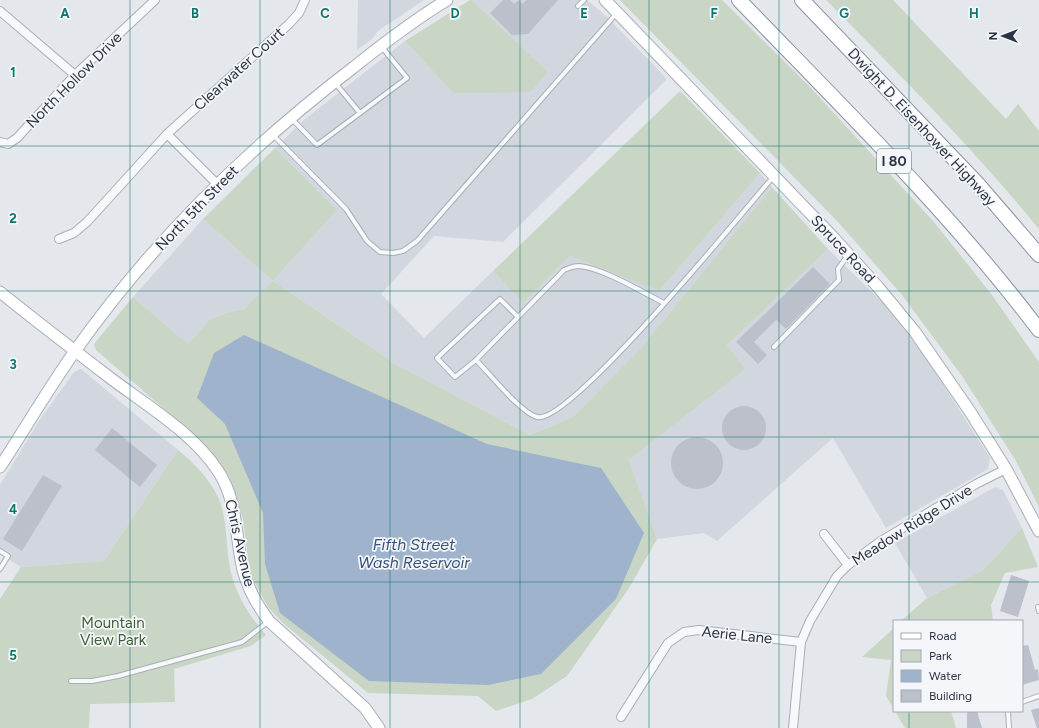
<svg xmlns="http://www.w3.org/2000/svg" width="1039" height="728" viewBox="0 0 1039 728" font-family="Figtree,sans-serif">
	<style>
		.built { fill: #d2d6de }
		.green { fill: #c9d6c5 }
		.water { fill: #9fb4cc }
		.building { fill: #bbc0ca }
		.lines { fill: none; stroke-linecap: round; stroke-linejoin: round }
		.lane-casing { stroke: #a9aeb7; stroke-width: 6 }
		.street-casing { stroke: #a9aeb7; stroke-width: 10 }
		.secondary-casing { stroke: #a9aeb7; stroke-width: 13 }
		.highway-casing { stroke: #8b94a3; stroke-width: 16 }
		.lane { stroke: #f7f8fa; stroke-width: 4 }
		.street { stroke: #f7f8fa; stroke-width: 8 }
		.secondary { stroke: #fff; stroke-width: 11 }
		.highway { stroke: #fff; stroke-width: 14 }
		.grid { fill: none; stroke: #0f766e; stroke-width: 1; stroke-opacity: 0.55 }
		.labels { text-anchor: middle; stroke-width: 3.5; stroke-linejoin: round; paint-order: stroke }
		.shield { fill: #f4f6f9; stroke: #676e7b; stroke-width: 1 }
		.shield-label { font-size: 14px; font-weight: bold; fill: #2b3445 }
		.street-label { font-size: 15px; fill: #2b3445; stroke: #f4f6f9 }
		.park-label { font-size: 15px; fill: #3f6138; stroke: #f4f6f9 }
		.water-label { font-size: 16px; font-style: italic; fill: #34527a; stroke: #f4f6f9 }
		.grid-label { font-size: 13px; text-anchor: middle; font-weight: bold; fill: #0f766e; stroke: #f4f6f9; stroke-width: 3.5; stroke-linejoin: round; paint-order: stroke }
	</style>
	<rect width="100%" height="100%" fill="#e4e7ec"/>
	<g class="built">
		<polygon points="358,0 424,0 378,31 372,39 357,50"/>
		<polygon points="472,0 587,0 606,16 667,79 503,242 434,236 381,294 424,338 493,271 523,303 570,256 659,291 760,173 772,187 641,348 573,417 530,435 397,365 273,281 244,309 226,313 209,320 188,344 133,297 203,219 273,281 337,210 275,148 305,119 405,41 453,93 548,72"/>
		<polygon points="828,249 884,304 925,356 990,458 988,469 886,528 833,438 717,541 704,533 657,539 629,460 744,369 727,345"/>
		<polygon points="81,369 178,450 104,561 21,567 0,554 0,485 39,421 74,372"/>
		<polygon points="995,487 1003,490 1022,528 982,571 927,598 895,543"/>
	</g>
	<g class="green">
		<polygon points="470,0 472,0 548,72 530,92 453,93 405,41"/>
		<polygon points="620,0 722,0 809,86 934,222 992,295 1039,362 1039,507 1016,461 962,376 902,295 838,222"/>
		<path d="M826 0H893L1006 119 1018 104 1039 131V229C973 148 899 74 826 0Z"/>
		<polygon points="680,91 760,173 659,291 570,256 523,303 493,271"/>
		<polygon points="275,148 337,210 273,281 397,365 530,435 573,417 641,348 772,187 828,249 727,345 745,369 629,460 657,539 629,588 567,676 532,699 496,711 478,696 368,693 283,623 268,607 250,574 243,519 229,477 214,456 186,428 96,350 94,344 133,297 188,344 209,320 226,313 244,309 273,281 203,219"/>
		<path d="M178 450C195 464 210 479 219 499 227 519 226 542 229 563 234 592 247 613 266 635L251 646 174 669 175 702 90 704 89 728H0V599L21 567 104 561Z"/>
		<polygon points="1022,528 1038,567 1005,573 991,605 993,621 901,621 927,598 982,571"/>
		<polygon points="894,628 894,709 886,696 891,660 862,657"/>
		<polygon points="895,711 951,711 956,728 905,728"/>
	</g>
	<polygon class="water" points="244,335 487,444 601,468 644,533 616,599 541,674 488,685 369,681 280,613 265,564 263,513 225,424 197,398 214,353"/>
	<g class="building">
		<polygon points="503,0 510,0 514,4 519,0 522,4 527,0 558,0 528,34 512,35 490,13"/>
		<polygon points="813,267 830,284 786,329 776,320 754,342 767,355 758,364 736,342"/>
		<circle cx="744" cy="428" r="22"/>
		<polygon points="112,428 157,465 140,487 95,450"/>
		<circle cx="697" cy="463" r="26"/>
		<polygon points="43,475 62,486 22,551 3,539"/>
		<polygon points="1011,575 1029,581 1018,617 1000,611"/>
		<polygon points="1028,645 1035,670 1038,669 1039,680 1022,685 1022,646"/>
		<polygon points="1039,708 1039,728 1037,728 1031,710"/>
		<polygon points="967,711 977,711 982,728 967,728"/>
	</g>
	<g class="lines">
		<defs>
			<g id="lane">
				<polyline points="578,6 584,0"/>
				<polyline points="336,84 360,113"/>
				<polyline points="291,118 317,145 407,78 381,46"/>
				<polyline points="273,135 346,209 367,241 380,252 393,253 403,251 417,241 616,14"/>
				<path d="M664 303C642 292 603 268 579 266 573 266 569 268 564 270L476 360C490 374 521 413 537 417 569 426 745 209 774 176"/>
				<polyline points="774,347 839,280 838,269 848,255"/>
				<polyline points="476,360 455,377 437,358 500,299 518,317"/>
				<polyline points="0,551 8,556 0,569"/>
				<polyline points="1038,607 1039,611"/>
				<polyline points="71,681 92,681 118,676 242,642 269,621"/>
				<polyline points="1022,702 1039,696"/>
				<polyline points="1008,711 1009,728"/>
			</g>
			<g id="street">
				<polyline points="0,11 75,75"/>
				<polyline points="167,134 217,184"/>
				<polyline points="0,142 8,144 17,138 75,75 155,0"/>
				<polyline points="59,239 74,233 87,222 167,134 289,24 299,13 305,0"/>
				<polyline points="824,534 848,565"/>
				<polyline points="621,717 668,643 684,632 699,630 801,642"/>
				<polyline points="793,728 801,642 810,621 837,576 848,565 881,541 976,484 1006,469"/>
			</g>
			<g id="secondary">
				<polyline points="605,0 832,236 878,287 915,332 969,410 1006,469 1039,531"/>
				<path d="M0 292C37 322 75 351 113 380 148 406 194 434 218 471 238 501 235 536 243 570 248 589 257 605 269 621L365 708 379 728"/>
				<path d="M0 467C25 429 48 389 75 351 152 242 248 148 354 67 384 43 414 20 447 0"/>
			</g>
			<g id="highway">
				<path d="M739 0C842 107 949 211 1039 330"/>
				<polyline points="802,0 977,183 1039,255"/>
			</g>
		</defs>
		<use href="#lane" class="lane-casing"/>
		<use href="#street" class="street-casing"/>
		<use href="#secondary" class="secondary-casing"/>
		<use href="#highway" class="highway-casing"/>
		<use href="#lane" class="lane"/>
		<use href="#street" class="street"/>
		<use href="#secondary" class="secondary"/>
		<use href="#highway" class="highway"/>
	</g>
	<path class="grid" d="M130 0V728M260 0V728M390 0V728M520 0V728M649 0V728M779 0V728M909 0V621M0 146H1039M0 291H1039M0 437H1039M0 582H1039M909 711V728"/>
	<g class="labels">
		<rect class="shield" x="877" y="149" width="34" height="24" rx="3"/>
		<g class="shield-label">
			<text x="894" y="166">I 80</text>
		</g>
		<g class="street-label">
			<text transform="translate(239 69) rotate(-42)" y="5">Clearwater Court</text>
			<text transform="translate(74 80) rotate(-45)" y="5">North Hollow Drive</text>
			<text transform="translate(922 127) rotate(47)" y="5">Dwight D. Eisenhower Highway</text>
			<text transform="translate(197 208) rotate(-46)" y="5">North 5th Street</text>
			<text transform="translate(843 249) rotate(47)" y="5">Spruce Road</text>
			<text transform="translate(912 525) rotate(-32)" y="5">Meadow Ridge Drive</text>
			<text transform="translate(240 543) rotate(77)" y="5">Chris Avenue</text>
			<text transform="translate(737 635) rotate(6)" y="5">Aerie Lane</text>
		</g>
		<g class="park-label">
			<text x="113" y="628">Mountain<tspan x="113" dy="17">View Park</tspan></text>
		</g>
		<g class="water-label">
			<text x="414" y="550">Fifth Street<tspan x="414" dy="18">Wash Reservoir</tspan></text>
		</g>
	</g>
	<g class="grid-label">
		<text x="65" y="18">A</text>
		<text x="195" y="18">B</text>
		<text x="325" y="18">C</text>
		<text x="455" y="18">D</text>
		<text x="584" y="18">E</text>
		<text x="714" y="18">F</text>
		<text x="844" y="18">G</text>
		<text x="974" y="18">H</text>
		<text x="13" y="77">1</text>
		<text x="13" y="223">2</text>
		<text x="13" y="369">3</text>
		<text x="13" y="514">4</text>
		<text x="13" y="660">5</text>
	</g>
	<rect x="893" y="620" width="130" height="92" fill="#f4f6f9" stroke="#a4a8b1"/>
	<rect x="901" y="633" width="20" height="6" fill="#ffffff" stroke="#a4a8b1"/>
	<text x="929" y="640" font-size="12" fill="#2b3445">Road</text>
	<rect x="901" y="650" width="20" height="12" fill="#c9d6c5" stroke="#a4a8b1"/>
	<text x="929" y="660" font-size="12" fill="#2b3445">Park</text>
	<rect x="901" y="670" width="20" height="12" fill="#9fb4cc" stroke="#a4a8b1"/>
	<text x="929" y="680" font-size="12" fill="#2b3445">Water</text>
	<rect x="901" y="690" width="20" height="12" fill="#bbc0ca" stroke="#a4a8b1"/>
	<text x="929" y="700" font-size="12" fill="#2b3445">Building</text>
	<g transform="translate(1003 36) rotate(270)" stroke="#f4f6f9" stroke-width="3" paint-order="stroke">
	<path d="M0-3L7 15L0 10L-7 15Z" fill="#2b3445"/>
	<text y="-6" font-size="11" font-weight="bold" text-anchor="middle" fill="#2b3445">N</text>
	</g>
</svg>
